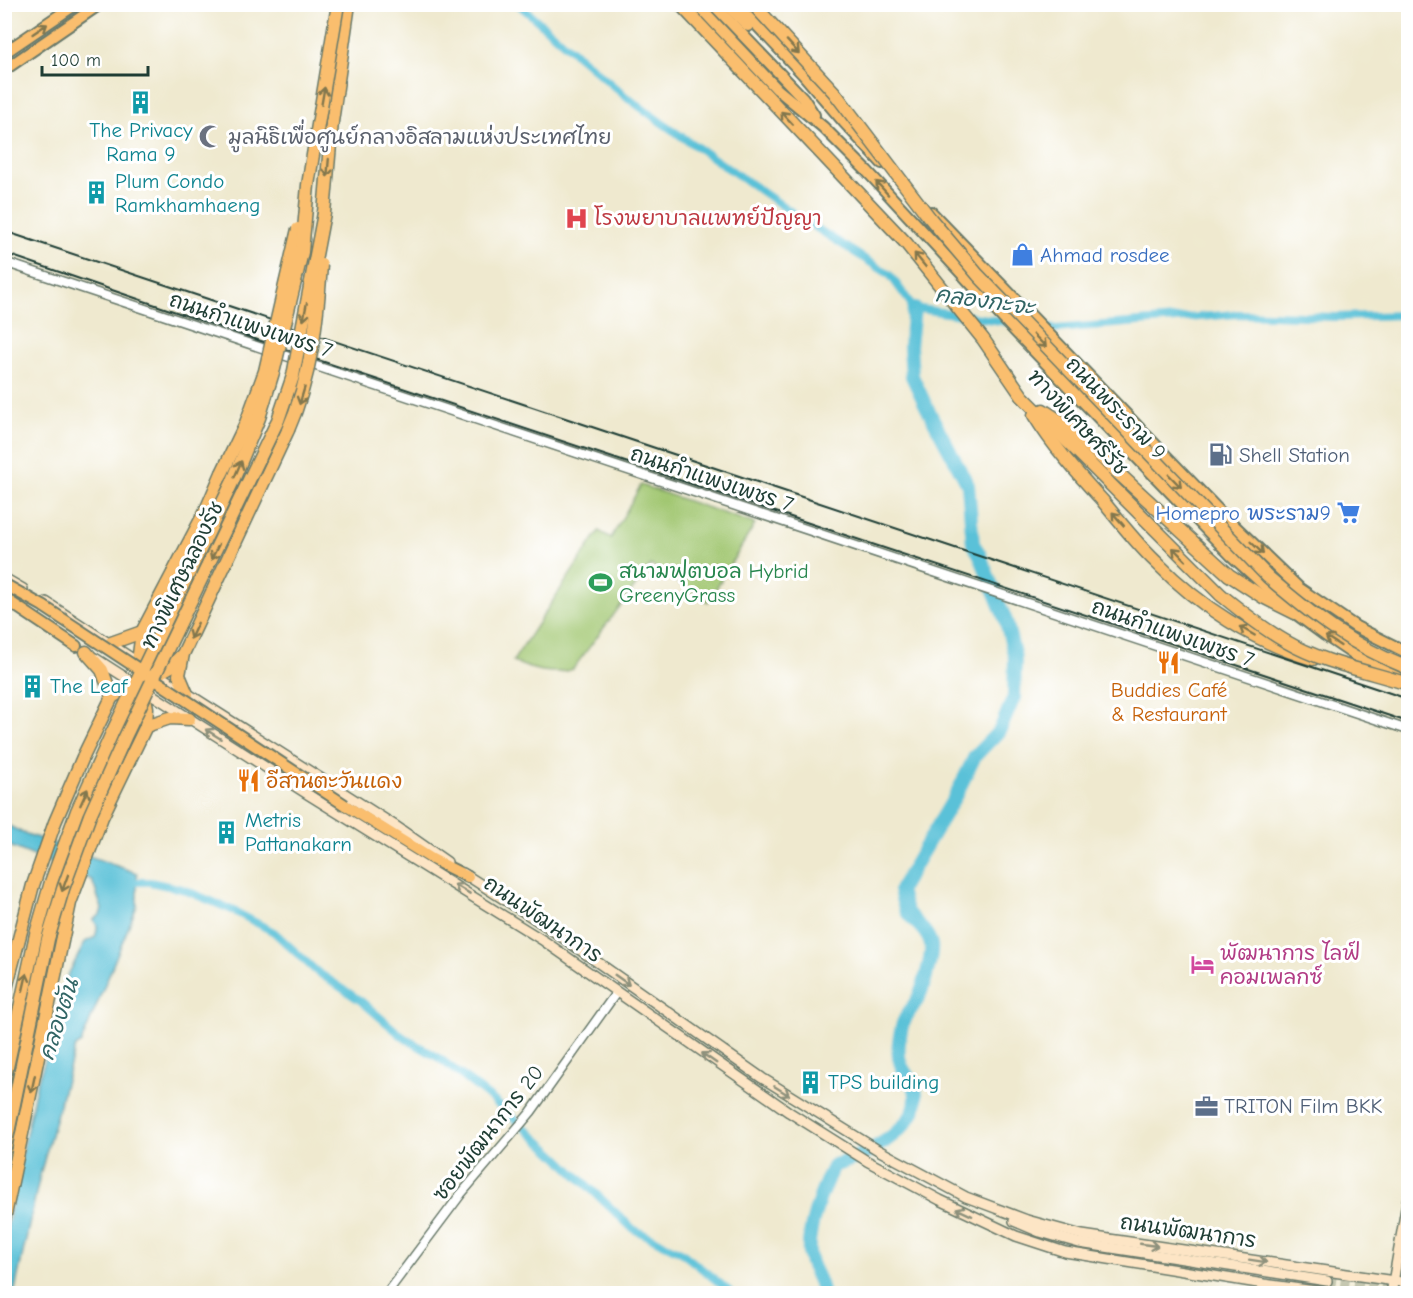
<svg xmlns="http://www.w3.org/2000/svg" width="1413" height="1298" viewBox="0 0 1413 1298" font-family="'Comic Neue','Playpen Sans Thai',sans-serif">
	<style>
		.green { fill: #a2c772; stroke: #608253; stroke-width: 1.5 }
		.water { fill: #5ac1d8; stroke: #3c7f86; stroke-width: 1.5 }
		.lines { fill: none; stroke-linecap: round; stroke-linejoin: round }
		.canal { stroke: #5ac1d8; stroke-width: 8 }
		.river { stroke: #5ac1d8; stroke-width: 14 }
		.secondary-tunnel { stroke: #c5c7b0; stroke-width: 9; stroke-dasharray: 9 4.5; stroke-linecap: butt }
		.tertiary-casing { stroke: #68796a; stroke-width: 11 }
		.secondary-casing { stroke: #68796a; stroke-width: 12 }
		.primary-casing { stroke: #68796a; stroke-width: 14 }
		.motorway-casing { stroke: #68796a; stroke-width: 15 }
		.tertiary { stroke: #fff; stroke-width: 8 }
		.secondary { stroke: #fde5c5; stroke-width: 9 }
		.primary { stroke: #fabe6e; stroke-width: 10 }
		.motorway { stroke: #fabe6e; stroke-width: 12 }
		.rail { stroke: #1f3d34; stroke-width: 2 }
		.primary-bridge-casing { stroke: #68796a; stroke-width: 14; stroke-linecap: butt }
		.motorway-bridge-casing { stroke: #68796a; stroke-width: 15; stroke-linecap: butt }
		.primary-bridge { stroke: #fabe6e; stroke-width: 10 }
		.motorway-bridge { stroke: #fabe6e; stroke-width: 12 }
		.oneway { stroke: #82774e }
		.oneway2 { stroke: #8e917c }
		.labels { text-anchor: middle; stroke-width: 6; stroke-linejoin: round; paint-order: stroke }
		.culture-label { font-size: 21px; fill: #0d838f; stroke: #fff; text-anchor: start }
		.worship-label { font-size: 21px; fill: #5b616d; stroke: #fff; text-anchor: start }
		.health-label { font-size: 21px; fill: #be3a42; stroke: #fff; text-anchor: start }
		.shop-label { font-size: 21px; fill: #366cbe; stroke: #fff; text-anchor: start }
		.street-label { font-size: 21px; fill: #1f3d34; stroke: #fff }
		.service-label { font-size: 21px; fill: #4e5e75; stroke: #fff; text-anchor: start }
		.leisure-label { font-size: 21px; fill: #27864d; stroke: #fff; text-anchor: start }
		.food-label { font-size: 21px; fill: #c56008; stroke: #fff }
		.hotel-label { font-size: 21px; fill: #b23c85; stroke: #fff; text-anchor: start }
		.water-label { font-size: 22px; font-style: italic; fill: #316565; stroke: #fff }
	</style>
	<rect width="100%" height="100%" fill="#fff"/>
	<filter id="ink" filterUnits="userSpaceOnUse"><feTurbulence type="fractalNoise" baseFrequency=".0167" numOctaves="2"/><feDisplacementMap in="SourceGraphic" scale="12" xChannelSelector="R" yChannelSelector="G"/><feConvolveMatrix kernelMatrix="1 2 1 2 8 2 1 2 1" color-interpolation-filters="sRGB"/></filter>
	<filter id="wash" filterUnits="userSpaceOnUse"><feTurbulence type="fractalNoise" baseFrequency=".008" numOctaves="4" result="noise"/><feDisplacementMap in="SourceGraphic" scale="24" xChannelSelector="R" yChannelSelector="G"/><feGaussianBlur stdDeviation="1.35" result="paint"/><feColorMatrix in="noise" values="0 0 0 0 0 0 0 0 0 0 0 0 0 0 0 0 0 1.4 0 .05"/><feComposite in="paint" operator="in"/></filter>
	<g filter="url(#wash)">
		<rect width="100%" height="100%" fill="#efe9cf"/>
		<path class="green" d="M641 485 755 524 708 602 651 565 573 669C555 676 530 670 513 661L599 531 611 538Z"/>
		<path class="water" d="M5 824 21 832 137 873V906L81 1043 75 1047 40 1175 14 1294 5 1293V1238L36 1086 58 1023 67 977 85 942 95 937C97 931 99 925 93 920L100 915 102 909 92 880 5 844Z"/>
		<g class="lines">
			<g class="canal">
				<polyline points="518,4 625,96 662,123 796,215 890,275 914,308 1007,322"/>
				<polyline points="1042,327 1055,329 1236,314 1335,317 1408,315"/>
				<polyline points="127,882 150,882 182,889 230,909 274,932 316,971 361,1001 403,1037 439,1058 492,1099 552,1152 633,1229 681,1252 733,1294"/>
			</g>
			<path class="river" d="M822 1294C822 1280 812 1271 810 1259 804 1235 823 1186 834 1165 860 1159 916 1130 916 1099 917 1083 908 1079 902 1067 896 1054 899 1039 902 1026 905 1014 916 1005 920 994 924 986 933 952 931 945 928 931 915 923 907 912 903 906 902 897 900 890L957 793 975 756 1000 730 1014 697 1015 658 1006 621 979 553 973 544 968 485 926 406 912 376 910 346 914 308"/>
		</g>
	</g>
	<g filter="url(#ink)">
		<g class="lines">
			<polyline class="secondary-tunnel" points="1327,1281 1408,1292"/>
			<defs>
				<g id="tertiary">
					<polyline points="4,262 1408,730"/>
					<polyline points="386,1294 461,1194 531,1112 616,993"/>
				</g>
				<g id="secondary">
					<polyline points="4,578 23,589"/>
					<polyline points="46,602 142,665"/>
					<polyline points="95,658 309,795 544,941 789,1112 867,1161 940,1200 1016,1236 1065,1252 1264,1284 1337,1294"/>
					<polyline points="154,672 394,825 447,862"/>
					<polyline points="463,873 549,928 762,1078 878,1150 966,1197 1027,1220 1082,1235 1408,1283"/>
					<polyline points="1014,1221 1040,1232 1079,1243 1327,1281"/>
					<polyline points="1391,1294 1408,1197"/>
					<polyline points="1408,1294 1408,1292"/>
				</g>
				<g id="primary">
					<polyline points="697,4 777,89 823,127 867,171 1015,331 1231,555 1295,613 1325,635 1356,656 1397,677"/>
					<polyline points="713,4 803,98 814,115"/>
					<polyline points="726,4 748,26"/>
					<polyline points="737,4 803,74 844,122 882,163"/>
					<polyline points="4,53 76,4"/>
					<polyline points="4,70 100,4"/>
					<polyline points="931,212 1220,512 1300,589 1356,627 1408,653"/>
					<polyline points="4,598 76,646"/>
					<polyline points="345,805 432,859 468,877"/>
				</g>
				<g id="motorway">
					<polyline points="680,4 906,243 983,339 1022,396 1221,595"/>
					<polyline points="324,213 332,122 349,4"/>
					<polyline points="1043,410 1066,425 1229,575 1263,597 1295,613"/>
					<path d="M1034 415C1053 446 1077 473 1102 500 1119 521 1136 543 1156 562 1199 606 1254 642 1313 659"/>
					<polyline points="111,643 142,632"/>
					<polyline points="86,652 102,670 112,697"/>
					<polyline points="138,662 142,632 206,510 222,473"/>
					<polyline points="157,674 171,666 182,655"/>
					<polyline points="187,694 179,675 183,654 288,430"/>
					<polyline points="146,726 170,718 189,719"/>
					<polyline points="4,996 33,885 55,822 83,757 112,697 136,684"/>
					<polyline points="4,1220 70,903 102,817 146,726 147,708 144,692"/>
				</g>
			</defs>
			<use href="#tertiary" class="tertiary-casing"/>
			<use href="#secondary" class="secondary-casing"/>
			<use href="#primary" class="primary-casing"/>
			<use href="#motorway" class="motorway-casing"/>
			<use href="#tertiary" class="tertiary"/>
			<use href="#secondary" class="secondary"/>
			<use href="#primary" class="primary"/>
			<use href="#motorway" class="motorway"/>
			<g class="rail">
				<polyline points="4,231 1408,699"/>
				<polyline points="4,253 252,338 1408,722"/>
			</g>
			<defs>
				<polyline id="primary-bridge" points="4,584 43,606 345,805"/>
				<g id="motorway-bridge">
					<path d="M753 4 834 92 929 217 978 275 1268 577C1313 616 1352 646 1408 668"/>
					<path d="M288 430C311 378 317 322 321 265"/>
					<polyline points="222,473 246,423 265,371 298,229"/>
					<path d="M1221 595C1242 612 1262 628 1285 641 1323 663 1367 671 1408 684"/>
					<polyline points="4,1081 36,934 51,882 77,811 112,733 232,483 259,418 274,369 302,252 308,185 338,4"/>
					<polyline points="4,1152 48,939 63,889 90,815 125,737 278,420 293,376 324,213"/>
				</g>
			</defs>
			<use href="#primary-bridge" class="primary-bridge-casing"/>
			<use href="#motorway-bridge" class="motorway-bridge-casing"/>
			<use href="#primary-bridge" class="primary-bridge"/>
			<use href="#motorway-bridge" class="motorway-bridge"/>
		</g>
		<defs><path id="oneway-shaft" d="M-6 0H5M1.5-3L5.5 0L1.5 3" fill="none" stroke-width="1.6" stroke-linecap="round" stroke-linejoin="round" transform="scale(1.5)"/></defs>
		<g class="oneway">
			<use href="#oneway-shaft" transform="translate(40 29) rotate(-34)"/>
			<use href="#oneway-shaft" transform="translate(793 47) rotate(47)"/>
			<use href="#oneway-shaft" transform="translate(323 96) rotate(-80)"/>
			<use href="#oneway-shaft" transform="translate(787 118) rotate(-133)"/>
			<use href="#oneway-shaft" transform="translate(328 168) rotate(95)"/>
			<use href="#oneway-shaft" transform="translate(882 188) rotate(-133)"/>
			<use href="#oneway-shaft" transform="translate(920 260) rotate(-129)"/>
			<use href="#oneway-shaft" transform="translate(305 312) rotate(101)"/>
			<use href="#oneway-shaft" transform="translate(1040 341) rotate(46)"/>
			<use href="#oneway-shaft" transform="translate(302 396) rotate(107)"/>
			<use href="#oneway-shaft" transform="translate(238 469) rotate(-67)"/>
			<use href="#oneway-shaft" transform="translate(1175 481) rotate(46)"/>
			<use href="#oneway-shaft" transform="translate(1118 519) rotate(-131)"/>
			<use href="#oneway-shaft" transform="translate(1257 548) rotate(44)"/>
			<use href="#oneway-shaft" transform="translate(215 552) rotate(116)"/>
			<use href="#oneway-shaft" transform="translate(1179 554) rotate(-135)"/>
			<use href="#oneway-shaft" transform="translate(194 631) rotate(115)"/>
			<use href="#oneway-shaft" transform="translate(1247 631) rotate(-150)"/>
			<use href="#oneway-shaft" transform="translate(1333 641) rotate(-147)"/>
			<use href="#oneway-shaft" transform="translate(84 797) rotate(-66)"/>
			<use href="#oneway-shaft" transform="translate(65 883) rotate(110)"/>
			<use href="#oneway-shaft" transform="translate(25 982) rotate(-77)"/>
			<use href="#oneway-shaft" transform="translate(33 1084) rotate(102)"/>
		</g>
		<g class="oneway2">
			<use href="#oneway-shaft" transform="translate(213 734) rotate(-148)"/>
			<use href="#oneway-shaft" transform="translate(462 889) rotate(-149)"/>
			<use href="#oneway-shaft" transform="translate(622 980) rotate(35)"/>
			<use href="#oneway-shaft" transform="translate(709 1058) rotate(-145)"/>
			<use href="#oneway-shaft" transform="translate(782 1091) rotate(32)"/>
			<use href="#oneway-shaft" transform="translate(964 1212) rotate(-155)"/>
			<use href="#oneway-shaft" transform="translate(1149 1245) rotate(8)"/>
			<use href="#oneway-shaft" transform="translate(1258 1261) rotate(9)"/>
		</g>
	</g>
	<defs>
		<symbol id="building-bare" viewBox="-9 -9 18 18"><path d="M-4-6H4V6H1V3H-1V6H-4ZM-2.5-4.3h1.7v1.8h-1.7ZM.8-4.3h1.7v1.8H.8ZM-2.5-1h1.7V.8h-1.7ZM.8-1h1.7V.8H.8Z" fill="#0f9aa8" stroke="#fff" stroke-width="2.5" paint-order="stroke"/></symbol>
		<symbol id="mosque-bare" viewBox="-9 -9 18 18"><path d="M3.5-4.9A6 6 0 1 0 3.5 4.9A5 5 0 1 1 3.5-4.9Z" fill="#6b7280" stroke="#fff" stroke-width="2.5" paint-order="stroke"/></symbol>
		<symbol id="hospital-bare" viewBox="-9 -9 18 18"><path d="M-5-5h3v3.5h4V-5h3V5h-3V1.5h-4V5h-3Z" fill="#e0444e" stroke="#fff" stroke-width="2.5" paint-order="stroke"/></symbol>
		<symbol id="shop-bare" viewBox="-9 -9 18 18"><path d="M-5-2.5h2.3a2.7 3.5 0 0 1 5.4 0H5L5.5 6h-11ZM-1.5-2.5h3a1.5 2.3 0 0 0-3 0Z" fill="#3f7fe0" stroke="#fff" stroke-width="2.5" paint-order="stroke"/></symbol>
		<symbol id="fuel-bare" viewBox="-9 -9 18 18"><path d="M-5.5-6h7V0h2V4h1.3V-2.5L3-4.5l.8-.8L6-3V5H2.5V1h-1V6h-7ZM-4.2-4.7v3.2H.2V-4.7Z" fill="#5c6f8a" stroke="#fff" stroke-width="2.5" paint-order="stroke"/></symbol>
		<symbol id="supermarket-bare" viewBox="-9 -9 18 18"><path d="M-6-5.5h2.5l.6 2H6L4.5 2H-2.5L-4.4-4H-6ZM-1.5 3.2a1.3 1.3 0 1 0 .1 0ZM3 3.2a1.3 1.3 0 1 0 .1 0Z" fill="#3f7fe0" stroke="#fff" stroke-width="2.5" paint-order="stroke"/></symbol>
		<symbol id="stadium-bare" viewBox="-9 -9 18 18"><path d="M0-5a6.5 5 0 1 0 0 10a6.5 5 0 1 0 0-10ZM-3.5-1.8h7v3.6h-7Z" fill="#2e9e5b" stroke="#fff" stroke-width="2.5" paint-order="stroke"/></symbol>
		<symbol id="restaurant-bare" viewBox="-9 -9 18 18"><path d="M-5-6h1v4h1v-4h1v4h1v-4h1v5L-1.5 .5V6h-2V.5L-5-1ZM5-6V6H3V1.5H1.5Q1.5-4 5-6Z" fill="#e8710a" stroke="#fff" stroke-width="2.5" paint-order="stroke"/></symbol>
		<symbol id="hotel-bare" viewBox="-9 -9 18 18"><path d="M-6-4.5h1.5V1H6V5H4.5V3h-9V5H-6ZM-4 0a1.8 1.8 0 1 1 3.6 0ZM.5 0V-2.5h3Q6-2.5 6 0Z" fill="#d1479c" stroke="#fff" stroke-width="2.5" paint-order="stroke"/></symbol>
		<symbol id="office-bare" viewBox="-9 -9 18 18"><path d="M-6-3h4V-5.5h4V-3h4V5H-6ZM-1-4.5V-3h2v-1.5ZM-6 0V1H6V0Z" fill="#5c6f8a" stroke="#fff" stroke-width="2.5" paint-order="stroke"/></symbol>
	</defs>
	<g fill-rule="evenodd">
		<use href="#building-bare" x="124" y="86" width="33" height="33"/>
		<use href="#mosque-bare" x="194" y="120" width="33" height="33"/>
		<use href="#building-bare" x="80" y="176" width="33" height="33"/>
		<use href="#hospital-bare" x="560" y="202" width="33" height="33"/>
		<use href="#shop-bare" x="1006" y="238" width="33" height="33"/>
		<use href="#fuel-bare" x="1204" y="438" width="33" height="33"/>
		<use href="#supermarket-bare" x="1332" y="496" width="33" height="33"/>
		<use href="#stadium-bare" x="584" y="566" width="33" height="33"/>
		<use href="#restaurant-bare" x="1152" y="646" width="33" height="33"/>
		<use href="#building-bare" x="16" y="670" width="33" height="33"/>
		<use href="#restaurant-bare" x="232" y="764" width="33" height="33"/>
		<use href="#building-bare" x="210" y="816" width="33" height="33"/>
		<use href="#hotel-bare" x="1186" y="948" width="33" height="33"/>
		<use href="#building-bare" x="794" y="1066" width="33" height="33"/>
		<use href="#office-bare" x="1190" y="1090" width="33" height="33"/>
	</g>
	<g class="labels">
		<g class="culture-label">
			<text x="141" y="137" text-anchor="middle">The Privacy<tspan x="141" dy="24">Rama 9</tspan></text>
			<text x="115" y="188">Plum Condo<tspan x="115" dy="24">Ramkhamhaeng</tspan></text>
			<text x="50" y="693">The Leaf</text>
			<text x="245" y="827">Metris<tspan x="245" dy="24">Pattanakarn</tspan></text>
			<text x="828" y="1089">TPS building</text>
		</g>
		<g class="worship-label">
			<text x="228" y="144">มูลนิธิเพื่อศูนย์กลางอิสลามแห่งประเทศไทย</text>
		</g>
		<g class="health-label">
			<text x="594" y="225">โรงพยาบาลแพทย์ปัญญา</text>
		</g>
		<g class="shop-label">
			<text x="1040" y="262">Ahmad rosdee</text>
			<text x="1331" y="520" text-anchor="end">Homepro พระราม9</text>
		</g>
		<g class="street-label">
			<text transform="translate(251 325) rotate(18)" y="7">ถนนกำแพงเพชร 7</text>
			<text transform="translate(1116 408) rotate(46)" y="7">ถนนพระราม 9</text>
			<text transform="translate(1078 422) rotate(47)" y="7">ทางพิเศษศรีรัช</text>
			<text transform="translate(712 479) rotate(18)" y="7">ถนนกำแพงเพชร 7</text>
			<text transform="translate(182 575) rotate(-64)" y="7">ทางพิเศษฉลองรัช</text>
			<text transform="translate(1173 633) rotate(19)" y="7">ถนนกำแพงเพชร 7</text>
			<text transform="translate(543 919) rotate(34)" y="7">ถนนพัฒนาการ</text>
			<text transform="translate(488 1133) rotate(-52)" y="7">ซอยพัฒนาการ 20</text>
			<text transform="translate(1188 1231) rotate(8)" y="7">ถนนพัฒนาการ</text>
		</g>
		<g class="service-label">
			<text x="1239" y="462">Shell Station</text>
			<text x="1224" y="1113">TRITON Film BKK</text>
		</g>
		<g class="leisure-label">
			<text x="619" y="578">สนามฟุตบอล Hybrid<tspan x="619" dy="24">GreenyGrass</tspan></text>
		</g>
		<g class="food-label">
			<text x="1169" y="697">Buddies Café<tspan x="1169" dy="24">&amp; Restaurant</tspan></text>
			<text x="266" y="788" text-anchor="start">อีสานตะวันแดง</text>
		</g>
		<g class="hotel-label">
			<text x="1220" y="960">พัฒนาการ ไลฟ์<tspan x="1220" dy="24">คอมเพลกซ์</tspan></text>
		</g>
		<g class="water-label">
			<text transform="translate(985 300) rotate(8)" y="8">คลองกะจะ</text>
			<text transform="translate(58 1019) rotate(-72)" y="8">คลองตัน</text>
		</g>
	</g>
	<rect width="1413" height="1298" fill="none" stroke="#fff" stroke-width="24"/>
	<path d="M42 66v9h106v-9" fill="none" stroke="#1f3d34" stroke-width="3"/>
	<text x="51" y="66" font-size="18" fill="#1f3d34" stroke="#ffffff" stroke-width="4.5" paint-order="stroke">100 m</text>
</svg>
